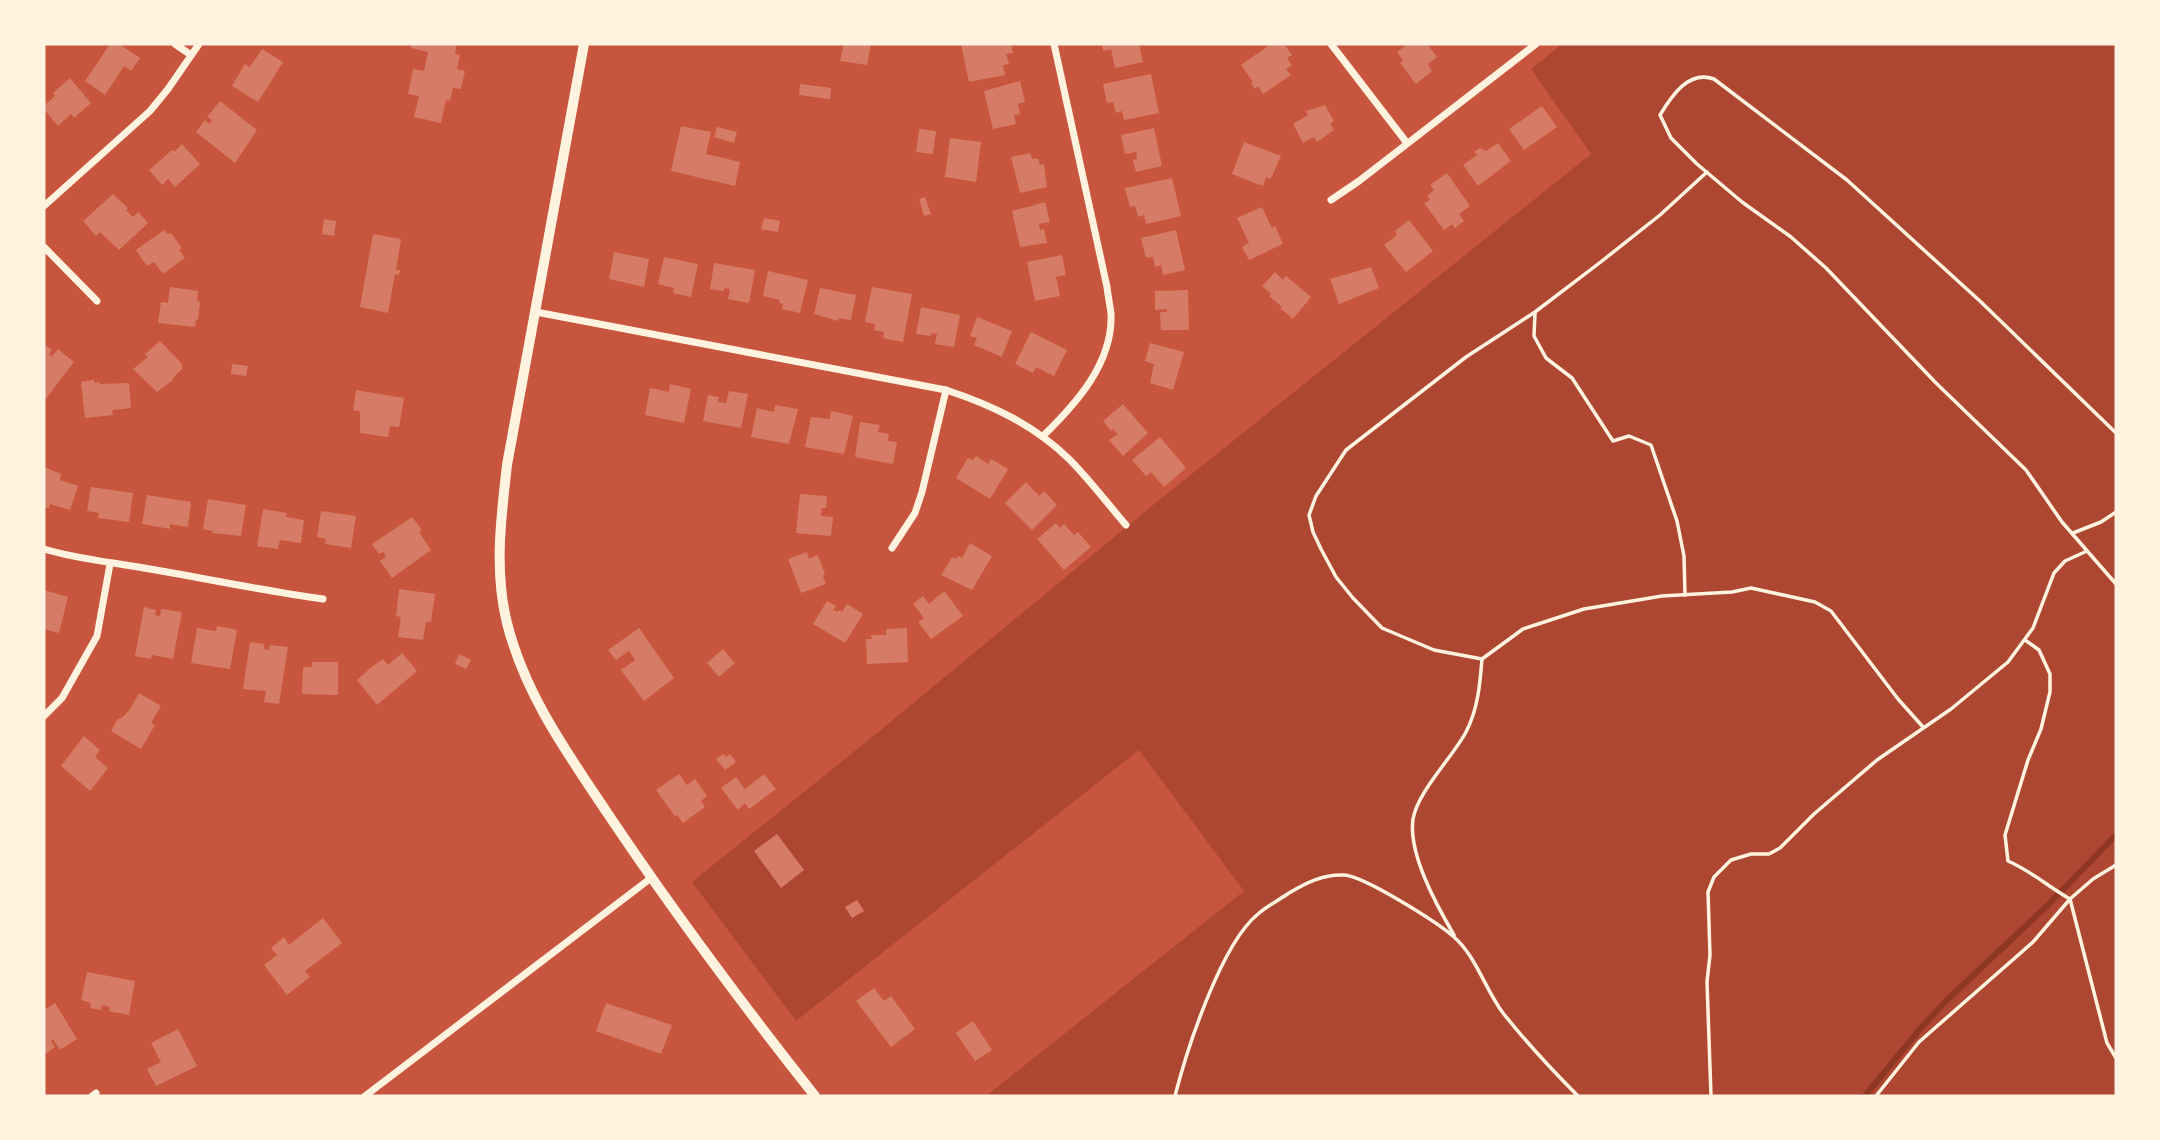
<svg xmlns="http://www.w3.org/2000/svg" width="2160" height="1140" viewBox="0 0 2160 1140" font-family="Mulish,sans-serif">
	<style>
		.green { fill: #ae4732 }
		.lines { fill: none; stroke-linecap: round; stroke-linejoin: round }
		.stream { stroke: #8f3625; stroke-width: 6 }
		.building { fill: #d67c66 }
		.path { stroke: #fff3e0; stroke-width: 3.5 }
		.minor { stroke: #fff3e0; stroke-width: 7 }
		.tertiary { stroke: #fff3e0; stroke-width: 10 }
	</style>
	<rect width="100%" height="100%" fill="#c8553d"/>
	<polygon class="green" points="1562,44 2116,44 2116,1096 986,1096 1244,891 1139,750 796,1021 692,882 871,738 1142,514 1591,154 1531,69"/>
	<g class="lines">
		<polyline class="stream" points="1865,1096 1920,1029 1946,1001 2049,904 2116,835"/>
	</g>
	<g class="building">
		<polygon points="110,44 119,44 140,58 131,71 124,66 105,95 85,81"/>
		<polygon points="411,44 457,44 455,54 460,55 457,69 465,71 461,89 453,88 450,101 446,100 441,123 414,117 419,96 408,94 413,69 424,71 428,52 411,48"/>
		<polygon points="844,44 871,44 867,65 840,61"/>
		<polygon points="961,44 1011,44 1013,53 1006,54 1009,64 1003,65 1005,75 969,82"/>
		<polygon points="1102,44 1139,44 1143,62 1115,68 1111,49 1103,51"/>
		<polygon points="1271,44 1284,44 1292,55 1287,58 1292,65 1286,69 1291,75 1263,94 1258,86 1255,89 1251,83 1253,82 1241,65"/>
		<polygon points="1405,44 1427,44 1437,57 1428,64 1432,71 1416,84 1400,63 1403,60 1397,52 1406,45"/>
		<polygon points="262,49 283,62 258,102 232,86 245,64 250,67"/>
		<polygon points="1151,74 1159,113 1124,120 1122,111 1116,113 1113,102 1107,103 1103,84"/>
		<polygon points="70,78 91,103 74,118 71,114 58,126 44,109 44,106 55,96 53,93"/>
		<polygon points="1020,81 1025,102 1018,104 1020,114 1014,115 1016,124 993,129 984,91"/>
		<polygon points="800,84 831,88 830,99 799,95"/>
		<polygon points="220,101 257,130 235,163 196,132 205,120 209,124 212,120 207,117"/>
		<polygon points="1325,105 1334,121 1330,124 1334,130 1317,142 1314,137 1303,143 1293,124 1308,115 1306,111"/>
		<polygon points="1542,106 1557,127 1524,150 1509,129"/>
		<polygon points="681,126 711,132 706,154 740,162 735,186 671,171"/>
		<polygon points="717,127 737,132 734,143 714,137"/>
		<polygon points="1154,128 1162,166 1136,172 1133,160 1137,159 1136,152 1125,154 1121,135"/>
		<polygon points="919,129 936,131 933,154 916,152"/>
		<polygon points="950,138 981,142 976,182 945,177"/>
		<polygon points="1244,142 1281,156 1273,174 1270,179 1266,177 1263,186 1232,174"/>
		<polygon points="1498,143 1511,161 1478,186 1463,165 1477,155 1474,152 1480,148 1486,151"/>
		<polygon points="182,144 200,164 175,187 168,179 162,185 149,170 172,150 174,152"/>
		<polygon points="1030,153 1032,159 1038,158 1040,165 1044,164 1047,187 1020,193 1011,157"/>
		<polygon points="1447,173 1470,206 1459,214 1464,221 1455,228 1452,224 1444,230 1424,203 1430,200 1427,196 1434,190 1430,185"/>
		<polygon points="1172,178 1181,216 1146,224 1144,215 1138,217 1135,206 1130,207 1125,188"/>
		<polygon points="113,194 128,208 126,210 133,217 138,212 148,223 119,250 100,232 96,236 83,221"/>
		<polygon points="925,197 931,214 924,216 919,199"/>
		<polygon points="1045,202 1050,222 1039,224 1040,230 1044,229 1047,243 1020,247 1012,211"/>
		<polygon points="1262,207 1272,228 1275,226 1283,244 1249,260 1242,247 1249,243 1237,218"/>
		<polygon points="764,218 780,221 778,232 761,229"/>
		<polygon points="324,219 336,221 334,236 322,234"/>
		<polygon points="1409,220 1433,251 1406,272 1384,245 1397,235 1395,231"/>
		<polygon points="164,230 168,234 171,233 182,248 179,250 185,258 163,274 154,262 147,266 136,250"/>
		<polygon points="1176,230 1185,270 1163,275 1161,265 1155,267 1153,257 1146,258 1141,238"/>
		<polygon points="373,234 401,239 396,270 400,270 399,275 395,274 388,313 360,307"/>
		<polygon points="614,252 649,259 644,287 609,279"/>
		<polygon points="1062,255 1066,275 1056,277 1060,296 1035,301 1027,262"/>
		<polygon points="664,257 698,264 691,297 673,293 674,288 658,284"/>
		<polygon points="714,263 755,270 749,303 728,299 730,289 725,288 723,291 710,289"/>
		<polygon points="1371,267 1379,288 1339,304 1330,279"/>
		<polygon points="768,271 808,280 800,313 782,309 783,304 779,303 780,300 763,296"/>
		<polygon points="1275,272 1283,280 1286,276 1311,297 1293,319 1280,308 1282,307 1269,296 1271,294 1262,286"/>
		<polygon points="170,287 198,291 197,301 200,302 198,320 196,320 195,327 158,323 161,302 168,303"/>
		<polygon points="872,287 912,294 903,342 883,338 884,332 874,330 875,324 865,322"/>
		<polygon points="820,288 856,295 851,320 839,318 838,321 814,314"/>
		<polygon points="1188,290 1189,330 1161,330 1160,312 1167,312 1167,309 1155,310 1155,291"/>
		<polygon points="921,307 960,315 954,347 935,344 937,334 931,333 931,336 916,334"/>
		<polygon points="977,317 1012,331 1002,357 974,345 977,338 970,336"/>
		<polygon points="1031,332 1067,350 1054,376 1036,367 1033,373 1015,364"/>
		<polygon points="160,341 183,365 181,367 183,368 172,379 173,380 157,392 133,369 148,357 145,354"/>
		<polygon points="1150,343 1184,352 1173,390 1150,383 1154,364 1145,361"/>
		<polygon points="44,344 52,350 49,354 52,356 58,349 74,362 44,401"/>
		<polygon points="232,364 248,366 246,376 231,374"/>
		<polygon points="94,380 95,383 99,382 100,384 129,383 131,408 112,410 113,415 85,418 81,382"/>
		<polygon points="670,384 691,389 684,423 645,415 650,388 669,392"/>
		<polygon points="356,390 404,398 399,427 390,426 388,437 360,433 360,411 353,410"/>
		<polygon points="729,391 748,394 741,428 703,421 708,395 719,397 718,402 726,403"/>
		<polygon points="1123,404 1148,433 1123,456 1109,440 1118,434 1113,429 1111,431 1103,421"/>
		<polygon points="775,405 798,409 789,444 751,437 757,408 774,412"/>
		<polygon points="831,411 853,416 844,454 805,447 811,417 830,419"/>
		<polygon points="860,422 880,425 878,432 889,434 888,441 897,442 893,464 855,457"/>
		<polygon points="1160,437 1186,468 1164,487 1151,472 1146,476 1132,460"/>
		<polygon points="976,456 988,464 991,459 1008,469 990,499 956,478 968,458 973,460"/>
		<polygon points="44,467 61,474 60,480 78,486 70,510 50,504 49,508 44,507"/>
		<polygon points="1026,482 1039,496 1044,491 1057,505 1032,530 1005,503"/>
		<polygon points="91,487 133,493 129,522 98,518 99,513 87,511"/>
		<polygon points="800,494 827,496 826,508 822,508 821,516 833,517 831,536 796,533"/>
		<polygon points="147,495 191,502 188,527 170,524 170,529 142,524"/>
		<polygon points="208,499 246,505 241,536 212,533 213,531 203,529"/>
		<polygon points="263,509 287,513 286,517 304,520 301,543 280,540 278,549 257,546"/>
		<polygon points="321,511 356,516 351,548 325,544 326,539 317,537"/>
		<polygon points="412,517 422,530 419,532 431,550 392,578 380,561 386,557 383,552 379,554 372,544"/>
		<polygon points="1056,523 1060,528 1064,524 1074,535 1078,532 1091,547 1064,570 1037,539"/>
		<polygon points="970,543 992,556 972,590 941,575 952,557 956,559 958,556 962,558"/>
		<polygon points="807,552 809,559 818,555 825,574 823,576 826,584 801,593 788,559"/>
		<polygon points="399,589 435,594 431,622 426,622 423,640 398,637 401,617 396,616"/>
		<polygon points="44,590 68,597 59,633 44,629"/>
		<polygon points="944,591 963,616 931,639 918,622 924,618 913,604 923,596 929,604"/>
		<polygon points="827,601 836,606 833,610 838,612 839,610 842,612 847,604 863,614 845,643 813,624"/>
		<polygon points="144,607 156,610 155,615 160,616 161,609 182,612 173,659 152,655 151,659 135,656"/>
		<polygon points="217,626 237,630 230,669 191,663 197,628 216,631"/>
		<polygon points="639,628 674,678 644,701 621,670 635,660 629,651 616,660 608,650"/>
		<polygon points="907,628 908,662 867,664 866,639 872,639 871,635 886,635 886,629"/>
		<polygon points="250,642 264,644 264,649 269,650 270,645 288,647 279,704 264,702 266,691 243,689"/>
		<polygon points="723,649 735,663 719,677 707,663"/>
		<polygon points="402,653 417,671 377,705 357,680 373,666 383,659 388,665"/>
		<polygon points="459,654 471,660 466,669 455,664"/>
		<polygon points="312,662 338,662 338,695 302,694 303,667 312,667"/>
		<polygon points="139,693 161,706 151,723 155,725 141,749 111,731 117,720 123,717 130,709"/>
		<polygon points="84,736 100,750 95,757 108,768 90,791 61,766"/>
		<polygon points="724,754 726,757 730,754 736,762 725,770 716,759"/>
		<polygon points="679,774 687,785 695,779 707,796 701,801 705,807 683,823 677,815 675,816 656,790"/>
		<polygon points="764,774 776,789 749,809 745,803 738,810 721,788 736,777 745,789"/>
		<polygon points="777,834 804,870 781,888 754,851"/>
		<polygon points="857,900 864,911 852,918 845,907"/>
		<polygon points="323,918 342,943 305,971 310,977 287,995 264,965 277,955 271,948 284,937 289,945"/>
		<polygon points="87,972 135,981 129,1015 109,1011 110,1007 102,1005 101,1010 90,1008 91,1003 81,1000"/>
		<polygon points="874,988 884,1001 891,996 915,1029 891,1047 856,1001"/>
		<polygon points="55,1003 77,1039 60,1050 53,1039 51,1041 55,1047 44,1055 44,1010"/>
		<polygon points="606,1003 672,1025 661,1054 596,1031"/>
		<polygon points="973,1021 992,1050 975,1061 956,1033"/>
		<polygon points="178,1029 197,1066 156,1086 147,1069 161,1062 151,1043"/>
	</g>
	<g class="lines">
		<g class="path">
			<polyline points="1707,172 1660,215 1602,261 1535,312 1466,357 1346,450 1316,496 1309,515 1313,532 1321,549 1336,577 1353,598 1382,628 1434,650 1482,659 1523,629 1584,609 1662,596 1732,592 1751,588 1815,602 1831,611 1898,699 1923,727"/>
			<polyline points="1535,313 1534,336 1546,358 1572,378 1613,441 1629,436 1651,445 1677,521 1684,556 1685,595"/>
			<path d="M2116 433 1981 302 1847 180 1714 79C1689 70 1672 95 1660 115L1671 138 1697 164 1742 202 1791 237 1826 268 1936 383 2026 470 2062 522 2116 584"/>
			<polyline points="2073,533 2101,522 2116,512"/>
			<path d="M2025 640 2039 650 2050 674V692L2041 729 2028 760 2005 835 2008 861C2031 871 2049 887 2070 899L2107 1043 2116 1058"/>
			<path d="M1454 935C1437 906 1408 854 1413 819 1418 791 1452 758 1466 732 1478 709 1480 684 1482 659"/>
			<path d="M1175 1096C1187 1049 1221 944 1258 914 1267 906 1279 900 1289 893 1306 883 1323 874 1344 875 1364 876 1437 922 1454 937 1476 956 1486 991 1503 1013 1526 1042 1552 1070 1578 1096"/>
			<polyline points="1711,1096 1707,982 1710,955 1708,892 1714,877 1731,860 1751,854 1769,854 1780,848 1814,814 1877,760 1951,709 2008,662 2033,628 2054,573 2065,561 2087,551"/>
			<polyline points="1876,1096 1919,1042 2033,942 2070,899 2093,879 2116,865"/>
		</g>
		<g class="minor">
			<polyline points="175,44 191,55"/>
			<polyline points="1331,44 1407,143"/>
			<polyline points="1331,200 1359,181 1536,44"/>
			<polyline points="44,206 150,111 168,89 199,44"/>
			<polyline points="44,247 97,301"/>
			<path d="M536 312 946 390C992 405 1034 425 1069 459 1089 479 1107 503 1126 525"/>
			<path d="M1043 436C1076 404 1113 363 1111 314 1110 305 1108 296 1107 287L1054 44"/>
			<polyline points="892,548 915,513 922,492 946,390"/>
			<path d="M44 549C77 559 110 562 144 568 204 578 263 591 323 599"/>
			<polyline points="44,716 62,698 97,636 110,564"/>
			<polyline points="92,1096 96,1093"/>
			<polyline points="365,1096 651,878"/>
		</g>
		<path class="tertiary" d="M584 44 507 465C501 518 494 571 507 623 525 695 568 754 608 814 673 911 743 1005 815 1096"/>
	</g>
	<rect width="2160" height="1140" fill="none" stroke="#fff3e0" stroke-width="91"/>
</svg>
